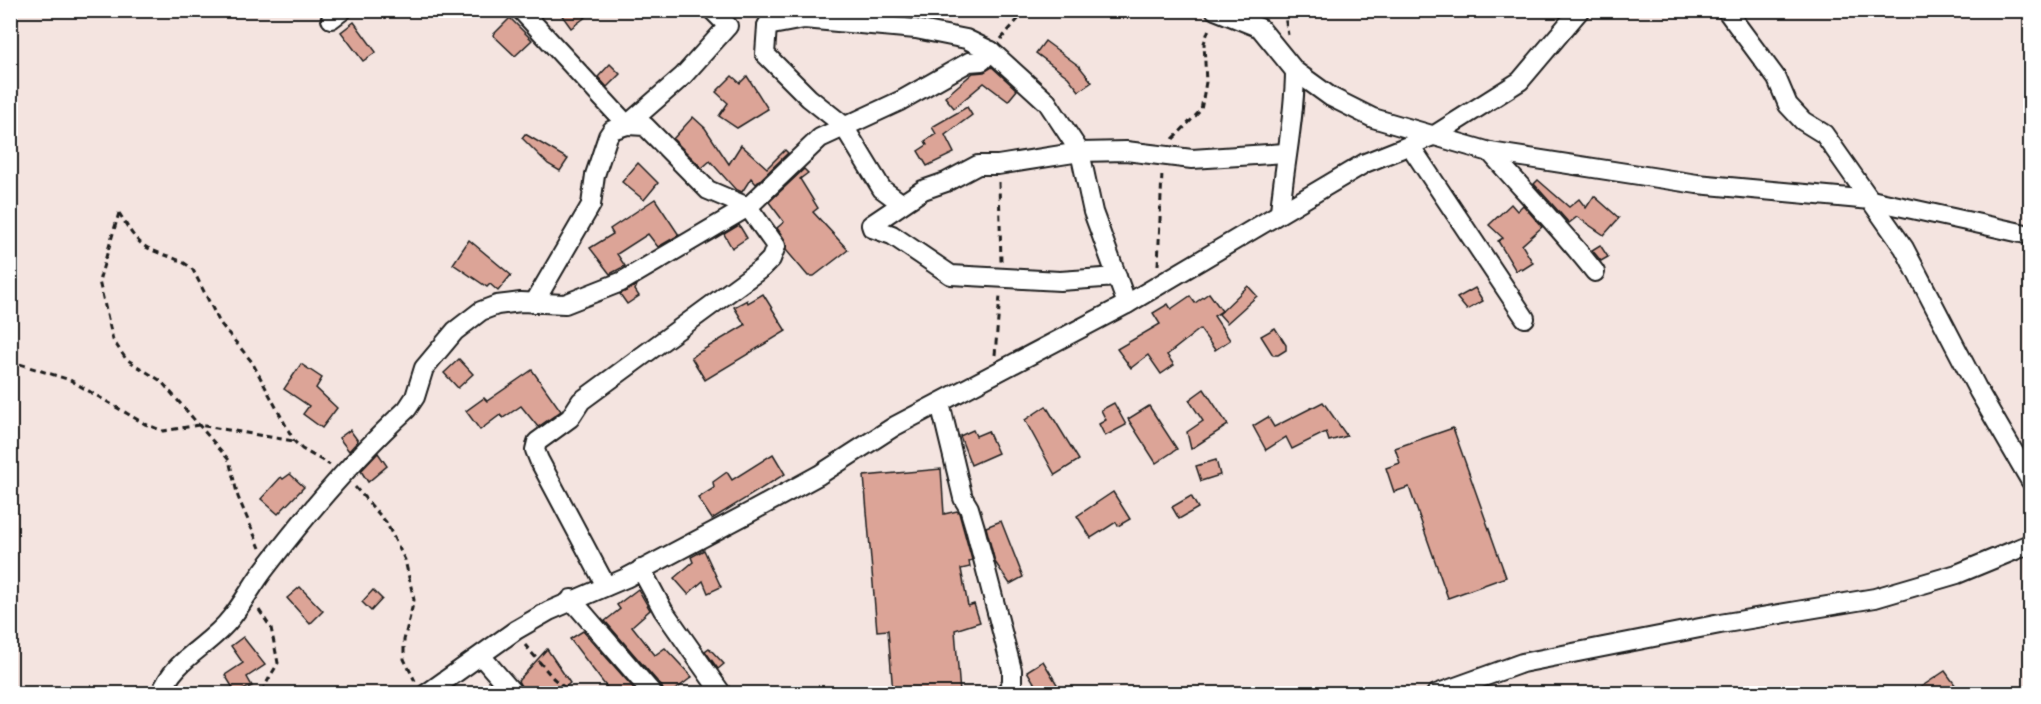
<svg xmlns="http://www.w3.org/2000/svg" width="2041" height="704" viewBox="0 0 2041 704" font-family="Kalam,sans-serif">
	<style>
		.building { fill: #dca497; stroke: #1c1c1c; stroke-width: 1.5 }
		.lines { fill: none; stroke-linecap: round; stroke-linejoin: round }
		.minor-casing { stroke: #1c1c1c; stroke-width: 22 }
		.path { stroke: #1c1c1c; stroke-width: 3; stroke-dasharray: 6 4.5; stroke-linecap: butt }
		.minor { stroke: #fff; stroke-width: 18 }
	</style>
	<rect width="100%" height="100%" fill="#f4e4e0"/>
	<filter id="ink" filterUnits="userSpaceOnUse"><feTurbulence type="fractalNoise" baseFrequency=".0167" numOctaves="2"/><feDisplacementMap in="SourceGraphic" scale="12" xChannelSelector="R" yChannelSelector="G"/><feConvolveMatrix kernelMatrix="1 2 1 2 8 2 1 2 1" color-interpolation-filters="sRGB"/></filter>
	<g filter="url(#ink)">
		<g class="building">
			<polygon points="558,10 595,10 571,28"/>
			<polygon points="510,18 532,40 515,56 493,35"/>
			<polygon points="354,22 376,52 363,61 341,32"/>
			<polygon points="1045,41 1079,66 1092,82 1079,91 1068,77 1036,53"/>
			<polygon points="610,64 620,74 607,87 598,77"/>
			<polygon points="992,67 1017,90 1008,101 984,83 954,108 945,97 973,73 984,72"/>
			<polygon points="732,76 740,83 747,76 768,109 737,128 719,116 728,103 716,92"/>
			<polygon points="967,107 972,115 945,135 954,153 927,166 918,151 927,145 925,141 936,134 932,127"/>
			<polygon points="693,117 705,128 729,164 741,145 767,168 785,150 788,153 756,184 751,178 742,192 735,189 710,161 702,168 673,139"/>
			<polygon points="525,134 568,159 560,171 548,164 522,138"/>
			<polygon points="638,163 658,183 644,200 622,182"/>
			<polygon points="804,169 808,173 800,179 818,208 813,212 848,250 814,276 808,276 786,250 785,240 777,228 784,222 769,202"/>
			<polygon points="1538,180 1569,207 1579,199 1586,208 1594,196 1619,218 1604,235 1577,217 1569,223 1534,184"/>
			<polygon points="655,199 679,235 658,247 648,234 617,254 625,266 610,274 590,248 613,234 610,229"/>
			<polygon points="1511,204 1517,211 1523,205 1542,227 1522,245 1533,263 1522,270 1520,268 1516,271 1498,241 1503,238 1489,225"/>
			<polygon points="739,225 747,238 732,248 724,234"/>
			<polygon points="469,240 511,275 498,291 490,284 487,287 453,264"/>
			<polygon points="1600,245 1608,257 1601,261 1592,250"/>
			<polygon points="637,285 635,290 639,296 627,304 620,294"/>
			<polygon points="1248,286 1257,296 1227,323 1219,314"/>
			<polygon points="1475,288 1483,301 1467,310 1457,298"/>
			<polygon points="1209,293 1222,311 1214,316 1230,340 1215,350 1200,329 1167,355 1174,365 1161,374 1148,355 1131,368 1117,349 1160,324 1153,313 1168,304 1171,309 1190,296 1195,303"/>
			<polygon points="763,294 786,331 705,380 691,357 745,325 734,307 747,300 748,303"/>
			<polygon points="1275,328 1286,345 1286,350 1278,355 1273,355 1261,336"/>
			<polygon points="459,359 473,374 458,388 444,373"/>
			<polygon points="301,364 322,378 316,388 337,408 322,428 303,414 309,406 284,389"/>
			<polygon points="532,370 561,411 538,427 521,406 503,418 500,415 480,430 466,411 484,398 487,401"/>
			<polygon points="1204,389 1228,425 1191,449 1187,432 1203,421 1189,400"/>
			<polygon points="1323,402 1347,436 1329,441 1326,432 1292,449 1286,437 1266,450 1253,426 1268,417 1274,427"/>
			<polygon points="1114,403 1126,425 1105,436 1099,424 1106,420 1101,410"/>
			<polygon points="1046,406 1079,460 1055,475 1025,420"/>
			<polygon points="1149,406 1177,449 1156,463 1128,419"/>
			<polygon points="1453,428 1506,577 1448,598 1409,487 1394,492 1386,468 1400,463 1395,448"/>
			<polygon points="350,430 358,441 349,451 339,438"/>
			<polygon points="973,430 976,436 988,431 998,453 971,465 960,436"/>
			<polygon points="378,453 387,466 368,482 361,471"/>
			<polygon points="773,454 785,474 712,519 698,498 714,488 713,482 727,472 732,480"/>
			<polygon points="1216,460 1220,475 1201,481 1196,466"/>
			<polygon points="941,469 944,514 957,511 959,513 972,560 969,561 970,567 961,569 968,606 974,604 980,622 955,630 960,693 893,693 888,630 877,631 864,476"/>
			<polygon points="290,474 304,487 278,514 261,499 281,477 283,479"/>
			<polygon points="1113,492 1130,519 1118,526 1116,522 1091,538 1077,516"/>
			<polygon points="1191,496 1198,508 1179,519 1172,507"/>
			<polygon points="1001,521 1023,577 1010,584 995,562 986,527"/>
			<polygon points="704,550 721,587 708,593 703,581 688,594 674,578 693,562 691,557"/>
			<polygon points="300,587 323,611 310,624 287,598"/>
			<polygon points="638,589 650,610 632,626 655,655 665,648 692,677 671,693 664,693 662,687 605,621 620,609 617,605"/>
			<polygon points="373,590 382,599 371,611 362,602"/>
			<polygon points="583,631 638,693 611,693 570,639"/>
			<polygon points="243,637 265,665 247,677 252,686 236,693 225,675 243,663 231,646"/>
			<polygon points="709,648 724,664 718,669 705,651"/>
			<polygon points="547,649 570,683 559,693 525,693 518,681"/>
			<polygon points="1043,661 1058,686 1046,693 1040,693 1027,671"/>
			<polygon points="1945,671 1961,693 1912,693"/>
		</g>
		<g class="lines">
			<defs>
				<g id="minor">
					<polyline points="521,10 627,125 645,126 708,190 748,207 776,246 771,259 762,268 581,401 570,418 537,442 535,450 539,460 606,586"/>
					<polyline points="776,10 767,26 765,54 809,98 843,125 882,189 901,203"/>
					<polyline points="1215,10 1260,28 1295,71 1331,97 1373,118 1490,152 1697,184 1871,200 2030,235"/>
					<polyline points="1726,10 1777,79 1788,105 1803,121 1824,134 1904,248 1979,392 2030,480"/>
					<polyline points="331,19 343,10"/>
					<polyline points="767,26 804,19 916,29 966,39 991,51 1047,102 1080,152 1093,212 1127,304"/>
					<polyline points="1411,147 1525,318"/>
					<path d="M1490 152C1525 192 1562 230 1595 272"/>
					<path d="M1280 212C1284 165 1295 118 1295 71"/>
					<polyline points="1117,277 1060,281 951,275 892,235 872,228 871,225 923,190 946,182 978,165 998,165 1080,152 1126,151 1192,159 1285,153"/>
					<polyline points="534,303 591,205 595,175 608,136 612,130 627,125 683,76 728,26 712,10"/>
					<polyline points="940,403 963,498 969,508 975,528 1012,670 1012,683 1005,694"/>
					<polyline points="641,569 663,610 722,694"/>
					<polyline points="571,599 653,694"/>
					<polyline points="482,657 514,694"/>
					<path d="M161 694C174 658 209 647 231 618 244 602 254 582 267 566 310 510 355 457 407 409L415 397 424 368 455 331 481 311 497 305 521 302 565 304 621 282 748 207 820 138 900 101 969 62 982 61 991 51"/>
					<polyline points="426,694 516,630 549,611 626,578 747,514 819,475 895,426 1127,304 1365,163 1433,136 1520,81 1580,10"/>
					<polyline points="1436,694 1522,663 1720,624 1875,598 1957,574 2030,544"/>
				</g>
			</defs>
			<use href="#minor" class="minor-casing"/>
			<g class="path">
				<polyline points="1284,10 1288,35"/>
				<polyline points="1001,39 1026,10"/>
				<polyline points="1173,139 1201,110 1206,82 1204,43 1210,26"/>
				<polyline points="999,182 1001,262"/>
				<path d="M119 213C127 225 133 239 146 247 161 256 181 257 193 270L220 323 252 362 294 441 302 449 330 465"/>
				<polyline points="119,213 99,281 113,340 126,359 161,381 229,460 238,497 260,548"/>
				<polyline points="1158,265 1162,173"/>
				<polyline points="995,355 1000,296"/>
				<polyline points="10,361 70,380 145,424 163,431 199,425 294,441"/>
				<polyline points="355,487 386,522 405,560 414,600 404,640 404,659 415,681"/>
				<polyline points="259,610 271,628 278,663 260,694"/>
				<polyline points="525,645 553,678 572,694"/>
			</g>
			<use href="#minor" class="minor"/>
		</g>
	</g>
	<rect width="2041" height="704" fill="none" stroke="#fff" stroke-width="36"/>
	<rect x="18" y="18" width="2005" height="668" fill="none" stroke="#1c1c1c" stroke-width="2" filter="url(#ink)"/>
</svg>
